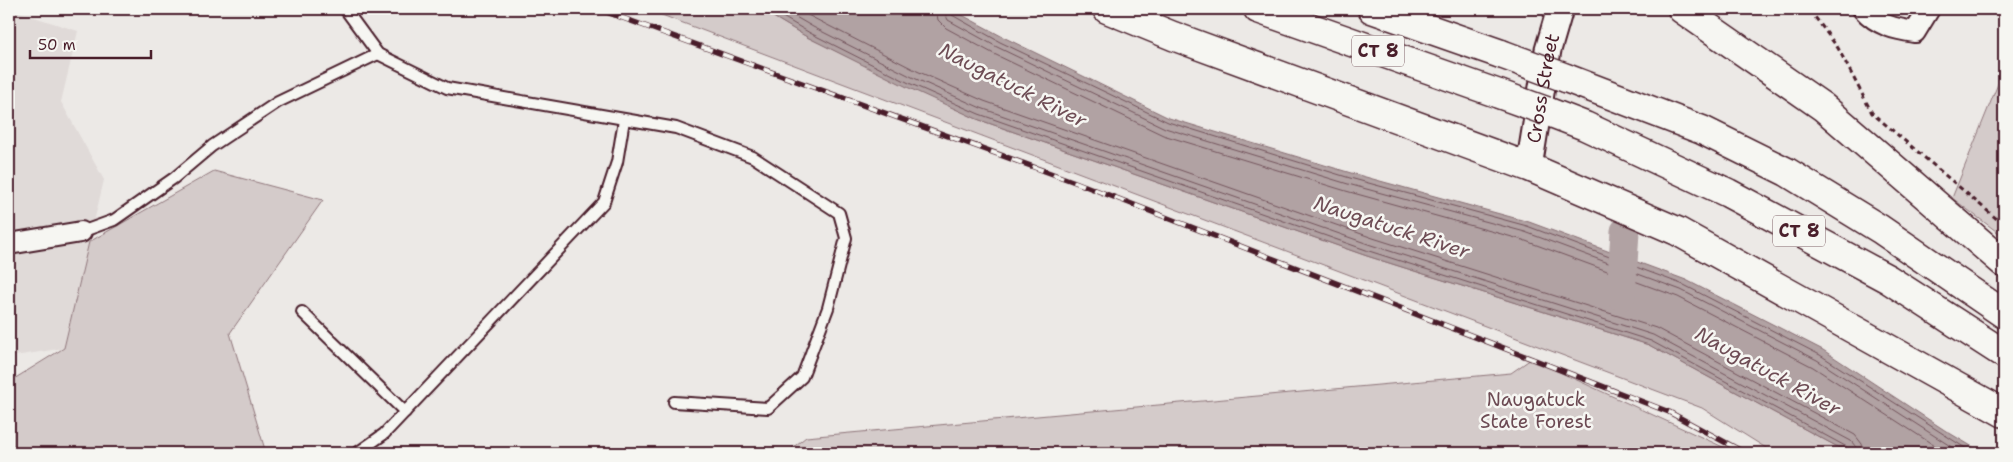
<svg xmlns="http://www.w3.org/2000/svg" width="2013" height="462" viewBox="0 0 2013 462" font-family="'Shantell Sans',sans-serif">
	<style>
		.built { fill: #e0dad8 }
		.green { fill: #d4cbca; stroke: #8f757a }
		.water { fill: #b1a2a3; stroke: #886e73 }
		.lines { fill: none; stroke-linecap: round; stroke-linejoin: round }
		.shore { stroke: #73535b; stroke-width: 1 }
		.river { stroke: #b1a2a3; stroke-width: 29 }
		.service-casing { stroke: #4a1f2b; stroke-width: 14 }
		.minor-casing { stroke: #4a1f2b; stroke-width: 24 }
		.tertiary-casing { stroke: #4a1f2b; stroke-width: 29 }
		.motorway-casing { stroke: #4a1f2b; stroke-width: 31 }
		.path { stroke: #4a1f2b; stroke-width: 3; stroke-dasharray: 5 4; stroke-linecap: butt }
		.service { stroke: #f6f6f2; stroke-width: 10 }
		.minor { stroke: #f6f6f2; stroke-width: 20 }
		.tertiary { stroke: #f6f6f2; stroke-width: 25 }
		.motorway { stroke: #f6f6f2; stroke-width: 28 }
		.rail-casing { stroke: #4a1f2b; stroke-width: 5.5 }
		.rail { stroke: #f6f6f2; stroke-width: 4; stroke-dasharray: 11; stroke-linecap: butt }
		.motorway-bridge-casing { stroke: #4a1f2b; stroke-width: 31; stroke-linecap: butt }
		.motorway-bridge { stroke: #f6f6f2; stroke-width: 28 }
		.labels { text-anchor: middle; stroke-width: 5; stroke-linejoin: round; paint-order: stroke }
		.shield { fill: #f6f6f2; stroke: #7e6067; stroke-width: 1 }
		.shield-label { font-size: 18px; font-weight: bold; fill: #4a1f2b }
		.street-label { font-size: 19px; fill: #4a1f2b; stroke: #f6f6f2 }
		.park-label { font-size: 19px; fill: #6c4a53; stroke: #f6f6f2 }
		.water-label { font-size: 20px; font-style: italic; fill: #6e4d55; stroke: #f6f6f2 }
	</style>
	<rect width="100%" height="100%" fill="#ece9e6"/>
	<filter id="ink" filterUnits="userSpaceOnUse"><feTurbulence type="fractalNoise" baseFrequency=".02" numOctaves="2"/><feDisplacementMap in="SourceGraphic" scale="10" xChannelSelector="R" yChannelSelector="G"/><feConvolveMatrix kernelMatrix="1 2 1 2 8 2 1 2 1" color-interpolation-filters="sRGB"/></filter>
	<g filter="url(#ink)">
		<polygon class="built" points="9,9 78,31 61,102 104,180 64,348 9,357"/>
		<g class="green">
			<polygon points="646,9 760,9 807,37 977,119 1367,256 1649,345 1849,453 1774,453 1702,408"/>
			<polygon points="2004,69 2004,237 1952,198"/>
			<polygon points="214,171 323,200 230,333 266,453 9,453 9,382 64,348 89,242"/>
			<polygon points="1531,359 1736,453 786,453 806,437 1511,373"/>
		</g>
		<polygon class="water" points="760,9 951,9 1003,37 1169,118 1351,173 1529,222 1686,280 1823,350 1946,431 1983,453 1849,453 1649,345 1367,256 977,119 909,88 807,37"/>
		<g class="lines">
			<g class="shore">
				<polyline points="769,9 810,33 911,84 979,114 1369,251 1651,341 1847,447 1850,453"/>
				<polyline points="782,9 813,27 914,78 981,108 1371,245 1653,335 1851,441 1856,447 1857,453"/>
				<polyline points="796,9 917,71 984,101 1373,238 1656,328 1855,435 1862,444 1864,453"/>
				<polyline points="936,9 938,20 946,28 994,54 1163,135 1346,191 1523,240 1678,297 1813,367 1946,453"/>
				<polyline points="943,9 948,20 997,47 1165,128 1348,184 1525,232 1681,290 1817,360 1961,453"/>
				<polyline points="950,9 952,15 1000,42 1168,122 1350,178 1527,226 1684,285 1820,355 1973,453"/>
			</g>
			<polyline class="river" points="1621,296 1625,231"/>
			<defs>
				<g id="service">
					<polyline points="345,9 378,54 447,88 676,128 753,157 839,213 846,238 828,308 802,377 768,408 674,402"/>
					<polyline points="81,232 114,220 174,178 212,146 278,102 378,54"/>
					<polyline points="302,312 405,412"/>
					<polyline points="357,453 384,434 604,202 617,162 624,120"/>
				</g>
				<g id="minor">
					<path d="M1863 9C1878 25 1894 29 1915 32L1929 9"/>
					<polyline points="9,244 81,232"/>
				</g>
				<g id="tertiary">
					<path id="s1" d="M1529 167 1548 50 1560 9"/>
				</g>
				<g id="motorway">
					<polyline points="1107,9 1173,36 1529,167 1677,231 2004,413"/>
					<polyline points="1258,9 1499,94"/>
					<polyline points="1372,9 1501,54"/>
					<polyline points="1682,9 1823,107 2004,263"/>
					<polyline points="1566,78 1702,130 1787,172 1880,229 2004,314"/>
					<polyline points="1546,111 1585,126 1728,193 1888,279 2004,354"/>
				</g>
			</defs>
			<use href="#service" class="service-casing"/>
			<use href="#minor" class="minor-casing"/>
			<use href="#tertiary" class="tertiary-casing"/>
			<use href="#motorway" class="motorway-casing"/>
			<polyline class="path" points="1812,9 1815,17 1838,48 1872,113 2004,225"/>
			<use href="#service" class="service"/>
			<use href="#minor" class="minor"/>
			<use href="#tertiary" class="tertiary"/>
			<use href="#motorway" class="motorway"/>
			<defs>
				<polyline id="rail" points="598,9 1075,182 1669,412 1745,453"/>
			</defs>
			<use href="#rail" class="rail-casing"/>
			<use href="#rail" class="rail"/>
			<defs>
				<g id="motorway-bridge">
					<polyline points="1501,54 1566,78"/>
					<polyline points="1499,94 1546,111"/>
				</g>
			</defs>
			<use href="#motorway-bridge" class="motorway-bridge-casing"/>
			<use href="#motorway-bridge" class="motorway-bridge"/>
		</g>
	</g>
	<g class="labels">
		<g class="shield">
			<rect x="1352" y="35.5" width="52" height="31" rx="4"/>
			<rect x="1773" y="215.5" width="52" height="31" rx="4"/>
		</g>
		<g class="shield-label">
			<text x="1378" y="57">CT 8</text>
			<text x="1799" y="237">CT 8</text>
		</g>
		<g class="street-label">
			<text dy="7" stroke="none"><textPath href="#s1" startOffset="80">Cross Street</textPath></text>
		</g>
		<g class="park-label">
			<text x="1536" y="406">Naugatuck<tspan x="1536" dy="22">State Forest</tspan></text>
		</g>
		<g class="water-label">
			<text transform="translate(1013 85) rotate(27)" y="7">Naugatuck River</text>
			<text transform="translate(1392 227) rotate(18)" y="7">Naugatuck River</text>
			<text transform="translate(1768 371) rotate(29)" y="7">Naugatuck River</text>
		</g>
	</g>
	<rect width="2013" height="462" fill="none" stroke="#f6f6f2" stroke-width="30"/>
	<rect x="15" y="15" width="1983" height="432" fill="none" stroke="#4a1f2b" stroke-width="2" filter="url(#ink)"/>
	<path d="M30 50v8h121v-8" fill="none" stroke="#4a1f2b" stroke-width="2.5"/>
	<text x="38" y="50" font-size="15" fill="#4a1f2b" stroke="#f6f6f2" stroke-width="4" paint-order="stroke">50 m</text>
</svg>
